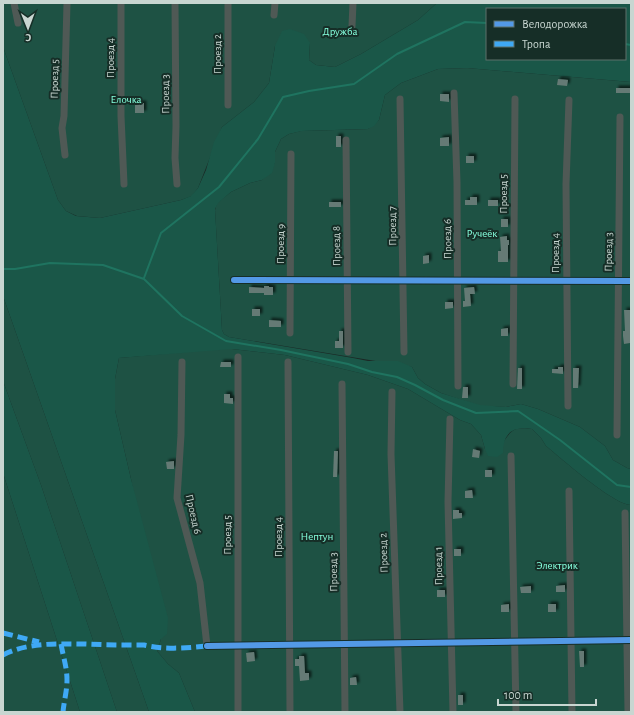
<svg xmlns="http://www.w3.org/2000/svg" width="634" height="715" viewBox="0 0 634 715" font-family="'Alegreya Sans',sans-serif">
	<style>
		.green { fill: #1e5244 }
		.forest { fill: #1a5748; fill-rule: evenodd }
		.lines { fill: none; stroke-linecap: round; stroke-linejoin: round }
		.stream { stroke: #1f7460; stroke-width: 2 }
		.building { fill: #657a74; filter: url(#shadow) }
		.minor { stroke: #4f5955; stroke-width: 7 }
		.quiet { stroke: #3fa9f5; stroke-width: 5; stroke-dasharray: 10 5; stroke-linecap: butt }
		.cycleway-casing { stroke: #162e27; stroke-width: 8 }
		.cycleway { stroke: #5399e6; stroke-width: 6 }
		.labels { text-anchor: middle; stroke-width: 4; stroke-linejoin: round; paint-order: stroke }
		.park-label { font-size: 11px; fill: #85ffdd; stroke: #162e27 }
		.street-label { font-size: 11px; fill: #c8d6d1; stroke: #162e27 }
	</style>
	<defs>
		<filter id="shadow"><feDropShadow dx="2.5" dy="-2.5" stdDeviation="1" flood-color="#0009"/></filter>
	</defs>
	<rect width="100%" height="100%" fill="#1c2825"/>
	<g class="green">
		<polygon points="3,3 437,3 418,20 361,54 335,67 316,65 309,60 310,43 275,46 269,83 254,102 222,127 198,188 192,196 181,200 100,218 77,216 66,211 58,200 3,47"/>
		<polygon points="467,68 631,82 631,469 627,468 613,460 605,446 580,427 538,409 521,404 506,407 480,406 441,393 425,384 418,378 412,367 229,337 224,334 222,330 215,210 217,203 231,192 250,183 262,180 275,163 275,152 281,139 289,134 301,131 368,129 379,120 385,95 401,83 438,69"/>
		<polygon points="3,296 149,712 117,712 41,485 3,381"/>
		<path d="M217 349H232L285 355 368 375 408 389 460 420 471 424 481 435 485 449 503 443C511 429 516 427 532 429L541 438 546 446C562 459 614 505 631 505V712H195L179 673 168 664 157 651 161 639 131 479 115 410V379L119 358Z"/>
		<polygon points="3,473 80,712 3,712"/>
	</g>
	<g class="forest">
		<path d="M437 3H631V82L467 68 438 69 401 83 385 95 379 120 374 126 368 129 302 131 289 134 281 139 275 152V163L272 173 262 180 250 183 231 192 218 203 215 209 222 330 224 334 229 337 353 358 368 361H398L412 367 418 378 425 384 441 393 480 405 506 407 521 404 538 409 580 427 605 446 613 460 627 468 631 469V505C614 505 562 459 546 446L541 438 532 429C513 426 503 433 503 453L497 457 488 456 485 449 481 435 471 424 460 420 408 389 368 375 285 355 232 349 119 358 115 379V410L131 479 168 618 167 634 161 639 157 651 168 664 179 673 195 712H149L3 296V47L58 200 66 211 76 216 100 218 181 200 191 196 198 188 206 170 214 142 222 127 254 102 269 83 275 46 282 31 290 29 304 34 310 43 309 60 316 65 335 67 361 54 418 20ZM487 9H625V59H487Z"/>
		<polygon points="3,381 41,485 117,712 80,712 3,473"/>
	</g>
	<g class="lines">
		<g class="stream">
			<polyline points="625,44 631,45"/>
			<polyline points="3,269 15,269 50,263 103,265 144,279 182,316 226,341 281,350 348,364 372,372 397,377 415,385 443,400 476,413 518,411 560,440 617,485 631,487"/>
			<polyline points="144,278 161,233 219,187 258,139 283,97 309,91 354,84 397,54 465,22 487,23"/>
		</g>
	</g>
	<g class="building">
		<polygon points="558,79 568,80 567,86 557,85"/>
		<rect x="616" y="88" width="15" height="5"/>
		<polygon points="440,94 449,94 449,102 440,101"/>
		<rect x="135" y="103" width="9" height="10"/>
		<rect x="336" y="136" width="5" height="11"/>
		<polygon points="449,137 449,146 440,146 440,138"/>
		<rect x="466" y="156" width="8" height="7"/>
		<polygon points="470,197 477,197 477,205 465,205 465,200 470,200"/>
		<rect x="488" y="200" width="10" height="6"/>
		<rect x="329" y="202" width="12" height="5"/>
		<rect x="501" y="219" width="7" height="8"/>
		<polygon points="507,236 507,240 509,240 509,245 508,245 508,262 498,262 498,251 501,251 500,237"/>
		<polygon points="429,255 429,263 423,264 423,256"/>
		<polygon points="264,286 269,286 269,287 273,287 273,295 264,295 264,293 249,293 249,287 264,288"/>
		<polygon points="474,287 475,294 470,294 471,306 463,307 463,301 465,301 464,288"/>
		<polygon points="445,302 453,302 453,308 445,309"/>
		<rect x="252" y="309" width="8" height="7"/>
		<polygon points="624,310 631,310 630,343 624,344 623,336 623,331 625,331"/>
		<polygon points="269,320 281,321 281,327 269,327"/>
		<polygon points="508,328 508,336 501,336 501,329"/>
		<polygon points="339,331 343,331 343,348 335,348 335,341 339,341"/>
		<polygon points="221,362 231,362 231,367 220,367"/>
		<polygon points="558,367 563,367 563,374 552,373 552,369 558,369"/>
		<polygon points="518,368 522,368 522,389 517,389"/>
		<polygon points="573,368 579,368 578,388 573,388"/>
		<polygon points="463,387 468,387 468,398 462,398"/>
		<polygon points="224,394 230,394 230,398 233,398 233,404 224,403"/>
		<polygon points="473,449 480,451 479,458 472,457"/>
		<polygon points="334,451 338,451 337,477 333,477"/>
		<polygon points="174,461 174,469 167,469 166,462"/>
		<rect x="485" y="470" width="7" height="7"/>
		<polygon points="472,490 473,498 465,498 465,491"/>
		<polygon points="453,510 459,510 459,513 462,513 462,518 453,519"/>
		<rect x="454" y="549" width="7" height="7"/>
		<polygon points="565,585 565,592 556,592 556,586"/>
		<polygon points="531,586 531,593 521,593 520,587"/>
		<rect x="437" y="590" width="8" height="7"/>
		<polygon points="509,604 509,612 501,612 501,605"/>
		<rect x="548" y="604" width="8" height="8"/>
		<polygon points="579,651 584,651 584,667 580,667"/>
		<polygon points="254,652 255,661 247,662 246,653"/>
		<polygon points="299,656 304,656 305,673 309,673 309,680 300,681 299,666 295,666 295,659 299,659"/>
		<polygon points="356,677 357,685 350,685 350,678"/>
		<rect x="458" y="695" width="5" height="10"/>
	</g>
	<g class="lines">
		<g class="minor">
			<polyline points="14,3 18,23"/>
			<polyline points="121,3 121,116 124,184"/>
			<polyline points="175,3 176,126 175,158 177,184"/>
			<polyline points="228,3 228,105"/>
			<polyline points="274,15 275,3"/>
			<polyline points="352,26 353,3"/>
			<polyline points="454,93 457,182 458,386"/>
			<polyline points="400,99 404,352"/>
			<polyline points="346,140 348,352"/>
			<polyline points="65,155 62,128 64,116 67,3"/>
			<polyline points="234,280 631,281"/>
			<polyline points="290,333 291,154"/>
			<polyline points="238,357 238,712"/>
			<polyline points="182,362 181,435 177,498 200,583 207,646 631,640"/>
			<polyline points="288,362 290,712"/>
			<polyline points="342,384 345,712"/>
			<polyline points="513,384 515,99"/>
			<polyline points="392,392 391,454 400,712"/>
			<polyline points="568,406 566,184 569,100"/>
			<polyline points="450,419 448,502 453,712"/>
			<polyline points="617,435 620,117"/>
			<polyline points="511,456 516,712"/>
			<polyline points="569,491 572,712"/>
			<polyline points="625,513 628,712"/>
		</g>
		<g class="quiet">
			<polyline points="3,633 39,642"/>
			<path d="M61 644C63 656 67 667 67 680 67 691 64 701 63 712"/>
			<path d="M3 655C28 642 57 644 85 644 105 645 125 645 144 645 166 650 186 648 207 646"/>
		</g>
		<defs>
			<g id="cycleway">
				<polyline points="234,280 631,281"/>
				<polyline points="207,646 631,640"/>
			</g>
		</defs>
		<use href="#cycleway" class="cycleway-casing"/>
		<use href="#cycleway" class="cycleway"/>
	</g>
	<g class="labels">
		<g class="park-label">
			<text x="340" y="35">Дружба</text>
			<text x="126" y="103">Елочка</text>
			<text x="482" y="237">Ручеёк</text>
			<text x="317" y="540">Нептун</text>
			<text x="557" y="569">Электрик</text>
		</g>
		<g class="street-label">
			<text transform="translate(217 54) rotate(-90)" y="4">Проезд 2</text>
			<text transform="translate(110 58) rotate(-90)" y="4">Проезд 4</text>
			<text transform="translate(54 79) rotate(-89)" y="4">Проезд 5</text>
			<text transform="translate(165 94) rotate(-91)" y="4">Проезд 3</text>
			<text transform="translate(503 194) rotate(-90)" y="4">Проезд 5</text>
			<text transform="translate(392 226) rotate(-91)" y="4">Проезд 7</text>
			<text transform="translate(447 239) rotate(-91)" y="4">Проезд 6</text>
			<text transform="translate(280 244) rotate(-90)" y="4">Проезд 9</text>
			<text transform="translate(336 246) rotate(-91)" y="4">Проезд 8</text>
			<text transform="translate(608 252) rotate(-89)" y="4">Проезд 3</text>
			<text transform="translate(555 253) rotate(-90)" y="4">Проезд 4</text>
			<text transform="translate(194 514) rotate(77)" y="4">Проезд 6</text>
			<text transform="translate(227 535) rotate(-90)" y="4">Проезд 5</text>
			<text transform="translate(278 537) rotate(-90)" y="4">Проезд 4</text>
			<text transform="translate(383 553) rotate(-92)" y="4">Проезд 2</text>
			<text transform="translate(438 566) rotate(-91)" y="4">Проезд 1</text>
			<text transform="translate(333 572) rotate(-91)" y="4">Проезд 3</text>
		</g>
	</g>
	<rect width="634" height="715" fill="none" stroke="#c8d6d1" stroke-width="8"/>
	<rect x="486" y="8" width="140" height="52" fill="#162e27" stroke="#5d716b"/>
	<rect x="494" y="21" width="20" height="6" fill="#5399e6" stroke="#5d716b"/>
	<text x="522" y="28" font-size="12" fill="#c8d6d1">Велодорожка</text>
	<rect x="494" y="41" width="20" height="6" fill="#3fa9f5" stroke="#5d716b"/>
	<text x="522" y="48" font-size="12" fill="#c8d6d1">Тропа</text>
	<g transform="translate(28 28) rotate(179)" stroke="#162e27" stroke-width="3" paint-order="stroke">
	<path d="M0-3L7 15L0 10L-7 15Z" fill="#c8d6d1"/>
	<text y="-6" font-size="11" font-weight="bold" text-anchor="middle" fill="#c8d6d1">С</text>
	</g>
	<path d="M498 699v6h98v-6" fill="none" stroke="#c8d6d1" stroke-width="2"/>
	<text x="504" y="699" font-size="12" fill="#c8d6d1" stroke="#162e27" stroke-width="3" paint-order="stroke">100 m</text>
</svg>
